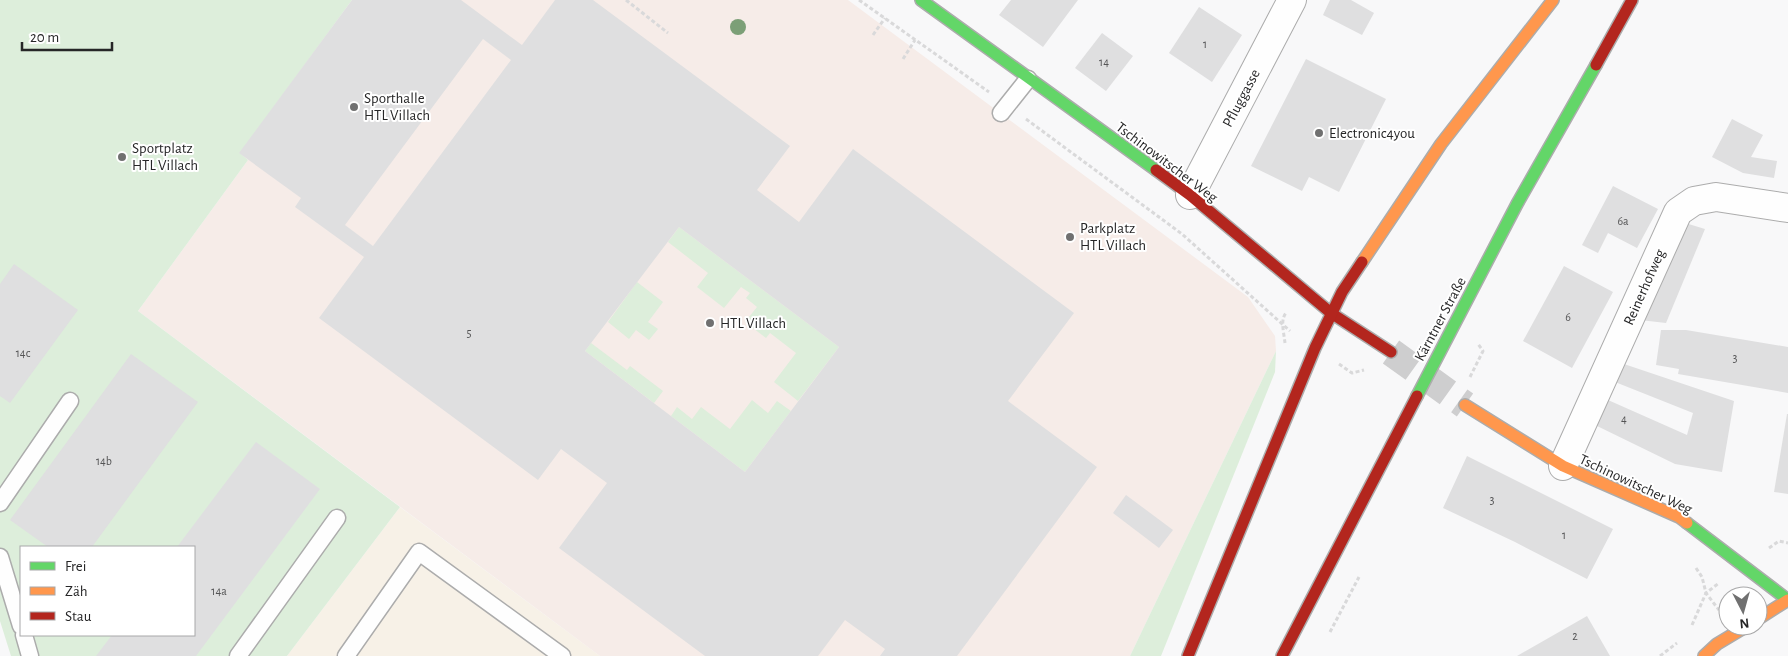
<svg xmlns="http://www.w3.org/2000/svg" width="1788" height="656" viewBox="0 0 1788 656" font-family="'Alegreya Sans',sans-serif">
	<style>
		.commercial { fill: #f7f1e7 }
		.education { fill: #f6ece8 }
		.green { fill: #ddeedb; fill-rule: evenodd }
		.building { fill: #dfdfe0; fill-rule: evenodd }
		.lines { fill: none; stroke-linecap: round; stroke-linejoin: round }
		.secondary-tunnel { stroke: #cececf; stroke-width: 28; stroke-dasharray: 28 14; stroke-linecap: butt }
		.lane-casing { stroke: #acacac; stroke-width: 19 }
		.street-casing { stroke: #acacac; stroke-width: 30 }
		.fast-casing { stroke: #acacac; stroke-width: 14 }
		.slow-casing { stroke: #acacac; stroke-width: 14 }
		.jam-casing { stroke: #acacac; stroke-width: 14 }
		.path { stroke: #d9d9da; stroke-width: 3; stroke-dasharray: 4 2.5; stroke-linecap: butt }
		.lane { stroke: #fefefe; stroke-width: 16 }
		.street { stroke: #fefefe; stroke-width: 28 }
		.fast { stroke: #63d668; stroke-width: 11 }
		.slow { stroke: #ff974d; stroke-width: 11 }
		.jam { stroke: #b3261e; stroke-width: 11 }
		.tree { fill: #7c9f77 }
		.poi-dot { fill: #707070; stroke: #fff; stroke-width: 2 }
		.labels { text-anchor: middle; stroke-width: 4; stroke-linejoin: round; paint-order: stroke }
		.number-label { font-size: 12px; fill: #545455 }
		.poi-label { font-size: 15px; fill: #262627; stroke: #fff; text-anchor: start }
		.street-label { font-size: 15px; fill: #262627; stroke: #fff }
	</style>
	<rect width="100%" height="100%" fill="#f8f8f9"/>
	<polygon class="commercial" points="400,507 600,656 287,656"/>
	<polygon class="education" points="352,0 848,0 1248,297 1275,336 1276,351 1130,656 600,656 138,311 248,160 239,153"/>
	<g class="green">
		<path d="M0 0H352L240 153 248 160 138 311 400 507 287 656H11L0 621ZM21 547H194V635H21Z"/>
		<polygon points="679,227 839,347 798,401 774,382 796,353 770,333 766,338 745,322 757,307 746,298 750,293 741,287 724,308 697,287 708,273 668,242"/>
		<polygon points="637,282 663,302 648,322 658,329 649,340 636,330 629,339 608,322"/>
		<polygon points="591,343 627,370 630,366 663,391 654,403 585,351"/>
		<polygon points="1276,351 1275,372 1161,656 1130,656"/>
		<polygon points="752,400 768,413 777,401 791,411 745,472 671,416 677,407 692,419 701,407 730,429"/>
	</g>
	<g class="building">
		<path d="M352 0H461L522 45 555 0H593L790 146 757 190 799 222 853 149 1074 313 1008 401 1097 467 957 656H880L885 649 845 620 818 656H705L559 548 607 483 561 449 538 480 319 318 364 257 295 207 301 198 239 153ZM483 39 511 60 373 246 345 225ZM679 227 839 347 745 472 585 351Z"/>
		<polygon points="1011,0 1078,0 1043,47 999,15"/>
		<polygon points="1330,0 1351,0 1374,13 1362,35 1323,15"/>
		<polygon points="1199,7 1242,35 1212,82 1169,53"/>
		<polygon points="1102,33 1133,56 1106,91 1075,68"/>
		<polygon points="1306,59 1386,99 1339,192 1309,177 1302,191 1251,166"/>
		<polygon points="1732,119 1763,135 1751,157 1777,161 1774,178 1743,173 1712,157"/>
		<polygon points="1613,186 1658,209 1637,248 1608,233 1598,253 1582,245"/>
		<polygon points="1682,222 1705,229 1666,323 1640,320"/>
		<polygon points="14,264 78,310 10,403 0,396 0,284"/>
		<polygon points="1564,266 1613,292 1572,368 1523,341"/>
		<polygon points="1661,330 1686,330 1788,347 1788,393 1678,374 1679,369 1656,365"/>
		<polygon points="131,354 198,402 92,547 48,547 10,520"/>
		<polygon points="1621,363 1734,401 1722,472 1675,464 1595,425 1608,400 1687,435 1693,413 1615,382"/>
		<polygon points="1787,414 1788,414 1788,494 1774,492"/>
		<polygon points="256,442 320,489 196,656 96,656 112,635 194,635 194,547 177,547"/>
		<polygon points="1467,456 1613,529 1587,579 1515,542 1443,508"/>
		<polygon points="1126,495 1173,530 1159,548 1113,513"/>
		<polygon points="1587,616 1610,656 1517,656"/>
	</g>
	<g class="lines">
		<polyline class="secondary-tunnel" points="1391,352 1465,405"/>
		<defs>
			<g id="lane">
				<polyline points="1001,113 1028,79"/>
				<polyline points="0,503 70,401"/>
				<polyline points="0,557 21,626"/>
				<polyline points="24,635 30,656"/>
				<polyline points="238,656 337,518"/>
				<polyline points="346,656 419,552 562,656"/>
			</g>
			<g id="street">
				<polyline points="1190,195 1292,0"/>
				<polyline points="1563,466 1678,212 1694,201 1716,197 1788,208"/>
			</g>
			<g id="fast">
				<polyline points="921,0 1156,170"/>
				<polyline points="1417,396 1517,204 1596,65"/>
				<polyline points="1687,523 1788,600"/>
			</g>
			<g id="slow">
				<polyline points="1362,262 1441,144 1553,0"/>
				<polyline points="1465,405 1563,466 1679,517 1687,523"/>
				<polyline points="1758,619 1788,600"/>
				<polyline points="1704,656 1717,644 1747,626"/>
			</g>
			<g id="jam">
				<polyline points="1596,65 1632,0"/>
				<polyline points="1156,170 1190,195 1331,313 1391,352"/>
				<polyline points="1188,656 1315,348 1342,292 1362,262"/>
				<polyline points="1282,656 1417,396"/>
			</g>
		</defs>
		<use href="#lane" class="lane-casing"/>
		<use href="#street" class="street-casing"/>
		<use href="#fast" class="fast-casing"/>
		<use href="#slow" class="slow-casing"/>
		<use href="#jam" class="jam-casing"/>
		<g class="path">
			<polyline points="626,0 668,33"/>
			<polyline points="859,0 989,92"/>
			<polyline points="873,35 885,18"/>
			<polyline points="903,59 915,40"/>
			<polyline points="1026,119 1182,234 1290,331"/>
			<path d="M1285 343C1284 333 1280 320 1286 313"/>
			<polyline points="1339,364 1352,373 1364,370"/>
			<polyline points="1470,377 1483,351 1478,344"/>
			<polyline points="1769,548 1779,541 1788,543"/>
			<polyline points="1696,568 1702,577 1706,593 1719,610"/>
			<polyline points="1692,625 1706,593 1719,583"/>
			<polyline points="1330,632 1359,577"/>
			<polyline points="1660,656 1677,643"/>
		</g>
		<use href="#lane" class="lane"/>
		<use href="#street" class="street"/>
		<use href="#fast" class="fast"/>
		<use href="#slow" class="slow"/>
		<use href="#jam" class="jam"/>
	</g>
	<circle class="tree" cx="738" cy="27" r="8"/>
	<g class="poi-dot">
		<circle cx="354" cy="107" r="5"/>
		<circle cx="1319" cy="133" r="5"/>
		<circle cx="122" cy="157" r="5"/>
		<circle cx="1070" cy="237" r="5"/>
		<circle cx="710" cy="323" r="5"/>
	</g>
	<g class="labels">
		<g class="number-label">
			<text x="1205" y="48">1</text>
			<text x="1104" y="66">14</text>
			<text x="1623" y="225">6a</text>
			<text x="1568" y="321">6</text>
			<text x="469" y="337">5</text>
			<text x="23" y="357">14c</text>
			<text x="1735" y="362">3</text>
			<text x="1624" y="423">4</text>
			<text x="104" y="465">14b</text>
			<text x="1492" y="504">3</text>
			<text x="1564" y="539">1</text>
			<text x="219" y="595">14a</text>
			<text x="1575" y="640">2</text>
		</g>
		<g class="poi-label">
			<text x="364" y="103">Sporthalle<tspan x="364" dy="17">HTL Villach</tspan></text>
			<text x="1329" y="138">Electronic4you</text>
			<text x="132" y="153">Sportplatz<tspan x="132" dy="17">HTL Villach</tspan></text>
			<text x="1080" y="233">Parkplatz<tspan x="1080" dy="17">HTL Villach</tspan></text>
			<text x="720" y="328">HTL Villach</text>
		</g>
		<g class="street-label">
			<text transform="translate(1241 98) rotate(-62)" y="5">Pfluggasse</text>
			<text transform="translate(1167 162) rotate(37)" y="5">Tschinowitscher Weg</text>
			<text transform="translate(1644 287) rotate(-66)" y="5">Reinerhofweg</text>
			<text transform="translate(1440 319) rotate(-62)" y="5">Kärntner Straße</text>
			<text transform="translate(1636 484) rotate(25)" y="5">Tschinowitscher Weg</text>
		</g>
	</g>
	<rect x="20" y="546" width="175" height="90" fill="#ffffff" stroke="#a8a8a9"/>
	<rect x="30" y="562" width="25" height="8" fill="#63d668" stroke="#a8a8a9"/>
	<text x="65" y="571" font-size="15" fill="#262627">Frei</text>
	<rect x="30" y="587" width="25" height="8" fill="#ff974d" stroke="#a8a8a9"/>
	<text x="65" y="596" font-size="15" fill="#262627">Zäh</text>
	<rect x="30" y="612" width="25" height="8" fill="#b3261e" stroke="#a8a8a9"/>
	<text x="65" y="621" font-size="15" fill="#262627">Stau</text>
	<g transform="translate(1743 611) rotate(174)"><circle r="24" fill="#ffffff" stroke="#a8a8a9"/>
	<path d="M0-4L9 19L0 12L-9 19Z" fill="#707070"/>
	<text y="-8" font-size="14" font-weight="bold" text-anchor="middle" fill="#262627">N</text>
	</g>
	<path d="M22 42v8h90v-8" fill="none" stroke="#262627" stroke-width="2.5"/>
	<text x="30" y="42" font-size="15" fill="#262627" stroke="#ffffff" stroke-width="4" paint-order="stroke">20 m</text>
</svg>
